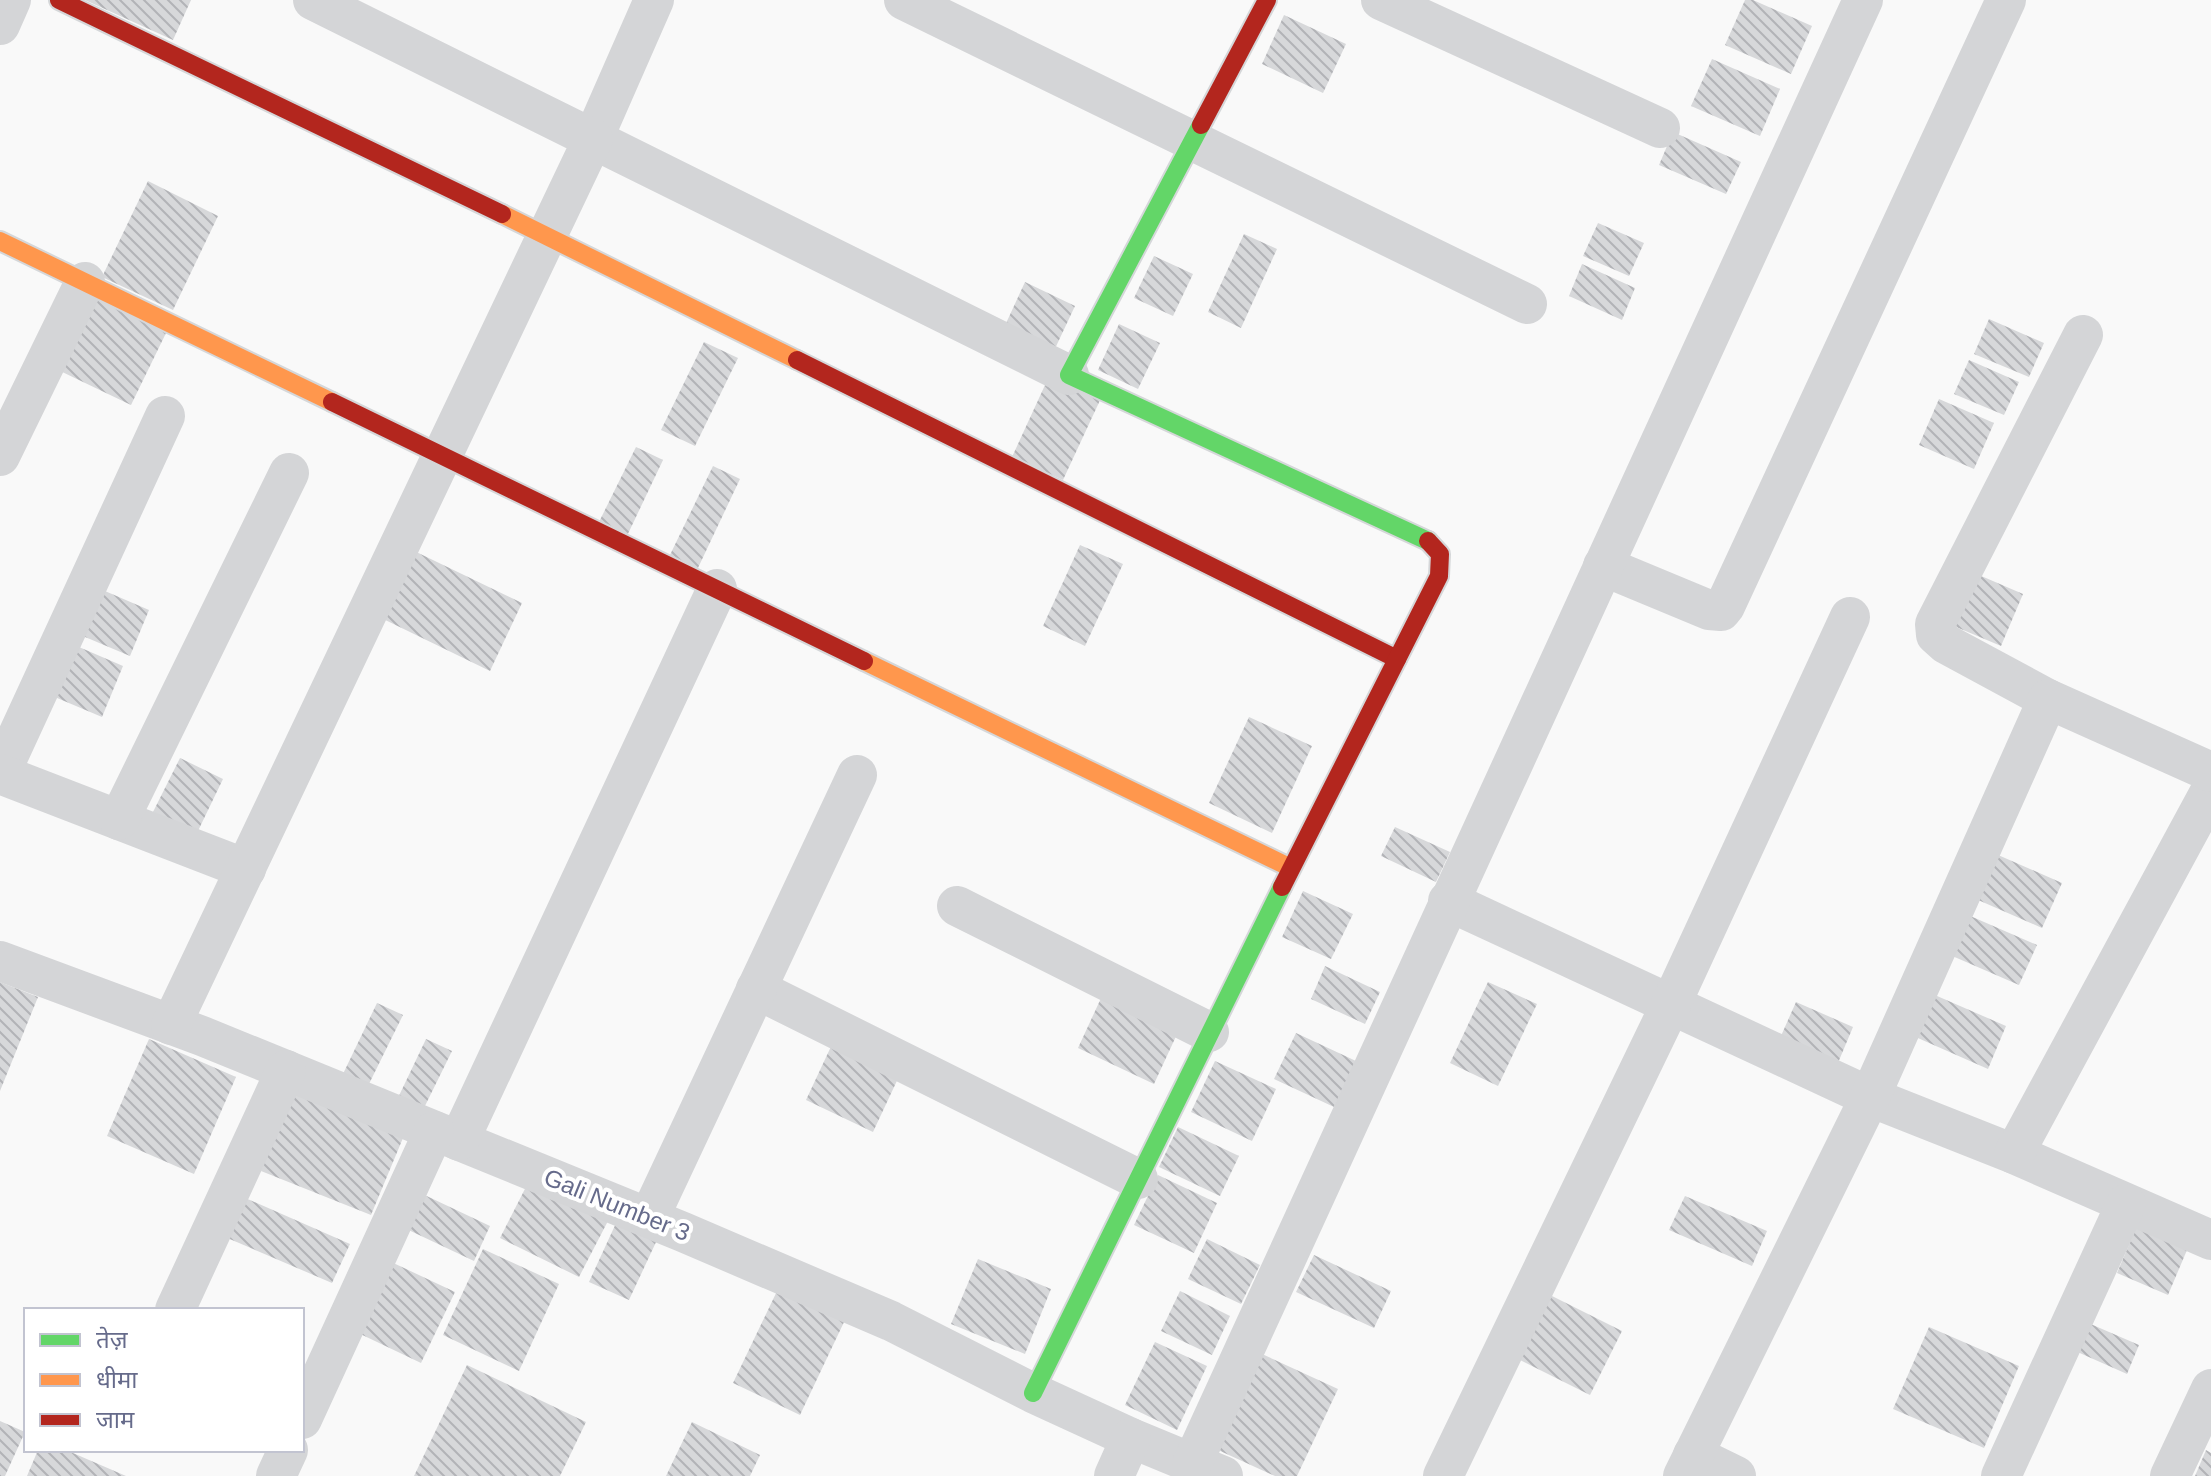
<svg xmlns="http://www.w3.org/2000/svg" width="2211" height="1476" viewBox="0 0 2211 1476" font-family="Helvetica,'Noto Sans Devanagari',sans-serif">
	<style>
		.building { fill: url(#building-back-hatch) }
		.lines { fill: none; stroke-linecap: round; stroke-linejoin: round }
		.fast-casing { stroke: #d5d7d9; stroke-width: 22 }
		.slow-casing { stroke: #d5d7d9; stroke-width: 22 }
		.jam-casing { stroke: #d5d7d9; stroke-width: 22 }
		.street { stroke: #d4d5d7; stroke-width: 40 }
		.fast { stroke: #63d668; stroke-width: 18 }
		.slow { stroke: #ff974d; stroke-width: 18 }
		.jam { stroke: #b3261e; stroke-width: 18 }
		.labels { text-anchor: middle; stroke-width: 8; stroke-linejoin: round; paint-order: stroke }
		.street-label { font-size: 24px; fill: #666b8b; stroke: #fff }
	</style>
	<defs>
		<pattern id="building-back-hatch" width="6" height="6" patternUnits="userSpaceOnUse" patternTransform="scale(2)"><rect width="6" height="6" fill="#d7d8da"/><path d="M-1 5l2 2M0 0l6 6M5-1l2 2" fill="none" stroke="#b2b3b7"/></pattern>
	</defs>
	<rect width="100%" height="100%" fill="#f9f9f9"/>
	<g class="building">
		<polygon points="85,0 191,0 173,40"/>
		<polygon points="1745,0 1753,0 1812,26 1791,74 1725,45"/>
		<polygon points="1284,15 1346,44 1323,93 1262,64"/>
		<polygon points="1712,59 1780,89 1760,136 1691,106"/>
		<polygon points="1673,132 1741,162 1726,194 1659,165"/>
		<polygon points="148,181 218,216 173,310 102,277"/>
		<polygon points="1598,223 1644,243 1629,276 1583,256"/>
		<polygon points="1244,234 1277,249 1241,328 1208,312"/>
		<polygon points="1154,256 1193,274 1173,316 1134,298"/>
		<polygon points="1582,264 1635,288 1622,320 1569,296"/>
		<polygon points="1025,282 1075,306 1052,355 1002,332"/>
		<polygon points="92,294 167,331 131,405 56,369"/>
		<polygon points="1989,319 2044,343 2029,377 1974,354"/>
		<polygon points="1119,324 1160,343 1138,389 1098,370"/>
		<polygon points="704,342 738,358 695,446 661,430"/>
		<polygon points="1969,360 2019,382 2004,415 1954,394"/>
		<polygon points="1051,372 1102,396 1063,480 1012,457"/>
		<polygon points="1939,399 1994,423 1974,469 1919,445"/>
		<polygon points="636,447 663,460 626,538 598,524"/>
		<polygon points="713,466 740,479 697,570 669,557"/>
		<polygon points="1080,545 1123,564 1085,646 1043,626"/>
		<polygon points="408,548 522,603 490,671 375,615"/>
		<polygon points="1972,572 2023,594 2001,646 1949,624"/>
		<polygon points="98,588 149,610 130,656 78,634"/>
		<polygon points="72,644 123,666 102,717 50,695"/>
		<polygon points="1249,717 1312,746 1272,833 1209,803"/>
		<polygon points="180,758 223,779 197,833 153,812"/>
		<polygon points="1395,827 1450,852 1436,882 1381,856"/>
		<polygon points="1989,851 2062,883 2042,928 1969,896"/>
		<polygon points="1303,891 1353,914 1331,959 1282,937"/>
		<polygon points="1968,915 2037,945 2019,985 1950,955"/>
		<polygon points="1325,966 1380,992 1365,1024 1311,999"/>
		<polygon points="0,982 38,997 0,1091"/>
		<polygon points="1488,982 1537,1004 1498,1086 1450,1063"/>
		<polygon points="1921,989 2006,1026 1988,1069 1902,1031"/>
		<polygon points="1102,996 1178,1032 1154,1084 1078,1048"/>
		<polygon points="1796,1002 1853,1027 1835,1070 1777,1045"/>
		<polygon points="377,1003 403,1015 367,1088 342,1076"/>
		<polygon points="1296,1033 1356,1061 1334,1107 1274,1079"/>
		<polygon points="835,1038 902,1070 873,1132 806,1100"/>
		<polygon points="149,1039 236,1077 194,1174 107,1136"/>
		<polygon points="426,1039 452,1051 421,1114 396,1102"/>
		<polygon points="1215,1061 1276,1089 1252,1141 1191,1112"/>
		<polygon points="292,1093 403,1138 371,1215 261,1171"/>
		<polygon points="1178,1127 1239,1156 1220,1196 1159,1167"/>
		<polygon points="1158,1175 1217,1203 1194,1253 1134,1225"/>
		<polygon points="530,1179 609,1219 579,1277 500,1238"/>
		<polygon points="414,1190 490,1226 474,1261 398,1225"/>
		<polygon points="1685,1196 1767,1231 1752,1266 1669,1230"/>
		<polygon points="243,1197 350,1244 332,1283 225,1237"/>
		<polygon points="617,1221 657,1240 629,1300 589,1282"/>
		<polygon points="2136,1228 2187,1250 2168,1295 2117,1273"/>
		<polygon points="1207,1239 1260,1265 1241,1304 1188,1279"/>
		<polygon points="483,1249 559,1284 519,1371 443,1335"/>
		<polygon points="1314,1255 1391,1291 1374,1328 1296,1292"/>
		<polygon points="978,1259 1051,1289 1025,1354 951,1324"/>
		<polygon points="387,1260 455,1292 421,1363 354,1331"/>
		<polygon points="778,1289 845,1320 800,1415 733,1383"/>
		<polygon points="1540,1290 1622,1331 1590,1395 1508,1354"/>
		<polygon points="1180,1291 1230,1316 1212,1355 1161,1331"/>
		<polygon points="2086,1322 2139,1345 2127,1374 2073,1350"/>
		<polygon points="1929,1327 2019,1366 1984,1448 1893,1409"/>
		<polygon points="1155,1342 1207,1366 1177,1430 1125,1405"/>
		<polygon points="1262,1354 1338,1389 1297,1476 1275,1476 1218,1450"/>
		<polygon points="467,1365 586,1422 560,1476 414,1476"/>
		<polygon points="0,1421 25,1432 5,1476 0,1476"/>
		<polygon points="692,1422 760,1455 750,1476 666,1476"/>
		<polygon points="38,1450 66,1450 126,1476 27,1476"/>
		<polygon points="2206,1450 2211,1453 2211,1476 2195,1476"/>
	</g>
	<g class="lines">
		<defs>
			<g id="fast">
				<polyline points="1201,125 1069,375 1428,541"/>
				<polyline points="1033,1393 1282,887"/>
			</g>
			<g id="slow">
				<polyline points="502,214 797,360"/>
				<polyline points="0,241 332,402"/>
				<polyline points="864,661 1291,868"/>
			</g>
			<g id="jam">
				<polyline points="59,0 502,214"/>
				<polyline points="1201,125 1267,0"/>
				<polyline points="797,360 1397,659"/>
				<polyline points="332,402 864,661"/>
				<polyline points="1282,887 1439,576 1440,554 1428,541"/>
			</g>
		</defs>
		<use href="#fast" class="fast-casing"/>
		<use href="#slow" class="slow-casing"/>
		<use href="#jam" class="jam-casing"/>
		<g class="street">
			<polyline points="654,0 593,139 1069,375"/>
			<polyline points="904,0 1527,304"/>
			<polyline points="1381,0 1660,128"/>
			<polyline points="0,25 11,0"/>
			<polyline points="0,456 85,282"/>
			<polyline points="1603,566 1709,610 1721,611 1725,606 2006,0"/>
			<polyline points="2048,699 1946,644 1936,635 1935,624 2083,335"/>
			<polyline points="0,774 165,416"/>
			<polyline points="0,774 246,869"/>
			<polyline points="119,820 289,473"/>
			<polyline points="1448,901 1870,1097 2014,1154 2211,1240"/>
			<polyline points="957,906 1209,1032"/>
			<polyline points="0,961 202,1036 683,1232 891,1321 1033,1393 1131,1438 1223,1476"/>
			<polyline points="756,989 1138,1179"/>
			<polyline points="171,1025 593,139 313,0"/>
			<polyline points="459,1141 717,589"/>
			<polyline points="2014,1154 2211,790"/>
			<polyline points="649,1218 857,775"/>
			<polyline points="175,1310 286,1070"/>
			<polyline points="302,1419 434,1131"/>
			<polyline points="1693,1455 1736,1476"/>
			<polyline points="1192,1464 1863,0"/>
			<polyline points="276,1476 288,1450"/>
			<polyline points="1114,1476 1131,1438"/>
			<polyline points="1443,1476 1671,1004 1850,617"/>
			<polyline points="1683,1476 1870,1097 2048,699 2211,772"/>
			<polyline points="2001,1476 2126,1204"/>
			<polyline points="2170,1476 2211,1389"/>
		</g>
		<use href="#fast" class="fast"/>
		<use href="#slow" class="slow"/>
		<use href="#jam" class="jam"/>
	</g>
	<g class="labels">
		<g class="street-label">
			<text transform="translate(617 1205) rotate(22)" y="8">Gali Number 3</text>
		</g>
	</g>
	<rect x="24" y="1308" width="280" height="144" fill="#ffffff" stroke="#c2c4d1" stroke-width="2"/>
	<rect x="40" y="1334" width="40" height="12" fill="#63d668" stroke="#c2c4d1" stroke-width="2"/>
	<text x="96" y="1348" font-size="24" fill="#666b8b">तेज़</text>
	<rect x="40" y="1374" width="40" height="12" fill="#ff974d" stroke="#c2c4d1" stroke-width="2"/>
	<text x="96" y="1388" font-size="24" fill="#666b8b">धीमा</text>
	<rect x="40" y="1414" width="40" height="12" fill="#b3261e" stroke="#c2c4d1" stroke-width="2"/>
	<text x="96" y="1428" font-size="24" fill="#666b8b">जाम</text>
</svg>
